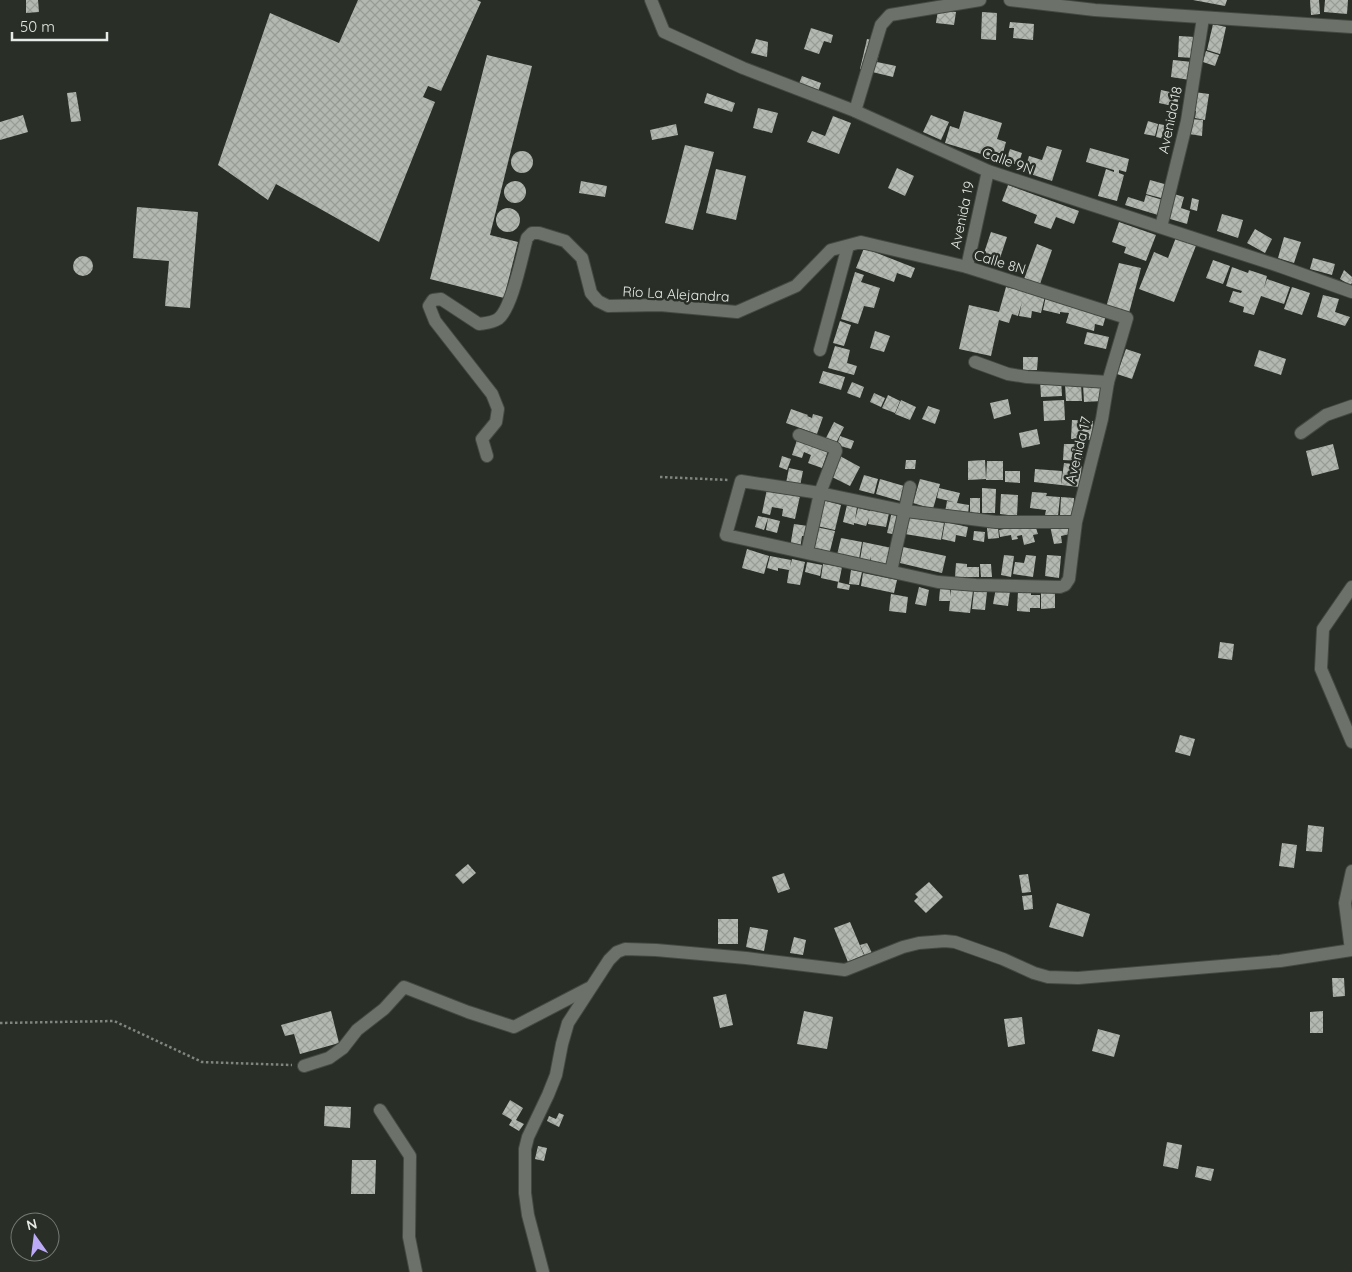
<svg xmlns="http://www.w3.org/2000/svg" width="1352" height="1272" viewBox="0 0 1352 1272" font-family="Quicksand,sans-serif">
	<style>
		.building { fill: url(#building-cross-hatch) }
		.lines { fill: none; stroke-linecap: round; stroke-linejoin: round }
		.minor-casing { stroke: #454943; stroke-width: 14 }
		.path { stroke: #818580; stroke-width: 2.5; stroke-dasharray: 2.5 2.5; stroke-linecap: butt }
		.minor { stroke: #6c726a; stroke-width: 12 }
		.labels { text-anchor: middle; stroke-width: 5; stroke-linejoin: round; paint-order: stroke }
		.street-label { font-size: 14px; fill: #e7eae6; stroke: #292e27 }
	</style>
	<defs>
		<pattern id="building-cross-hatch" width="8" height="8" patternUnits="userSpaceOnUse" patternTransform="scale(1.25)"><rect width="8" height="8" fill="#b3b9b0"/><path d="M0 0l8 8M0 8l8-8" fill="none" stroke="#989c95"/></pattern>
	</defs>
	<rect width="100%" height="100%" fill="#292e27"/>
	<g class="building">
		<polygon points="26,0 38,0 39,12 26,13"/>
		<polygon points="358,0 477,0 481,2 441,91 428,86 423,97 435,102 379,242 276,184 268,200 218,165 270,13 339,43"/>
		<polygon points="1193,0 1227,0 1225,6"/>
		<polygon points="1310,0 1319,0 1320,14 1311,15"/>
		<polygon points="1325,0 1348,0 1347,14 1324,12"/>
		<polygon points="938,10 956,12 954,25 936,23"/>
		<polygon points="982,12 997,13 996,40 981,39"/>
		<polygon points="1010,22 1034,24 1033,40 1013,38 1014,28 1009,28"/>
		<polygon points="1213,24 1226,27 1220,54 1207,50"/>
		<polygon points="811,28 833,35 831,43 824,41 819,54 804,49"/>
		<polygon points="1179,36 1195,37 1193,58 1178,57"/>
		<polygon points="756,39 768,42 767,57 751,53"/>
		<polygon points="867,39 882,42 877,62 896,66 893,77 860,69"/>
		<polygon points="1206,51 1219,55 1215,66 1203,62"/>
		<polygon points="487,55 532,66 490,235 518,242 504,298 430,279"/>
		<polygon points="1173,60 1192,62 1190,80 1171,77"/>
		<polygon points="802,76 821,83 818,92 798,86"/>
		<polygon points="1161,90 1179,94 1177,107 1159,103"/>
		<polygon points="76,92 81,121 71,122 67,93"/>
		<polygon points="1194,92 1209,94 1205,120 1195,118 1196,111 1191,110"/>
		<polygon points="707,93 735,103 732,112 704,103"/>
		<polygon points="758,108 778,113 772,133 753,128"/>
		<polygon points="964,111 1002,123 997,139 1006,142 1001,160 945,143 950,126 959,129"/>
		<polygon points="23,115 28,132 0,140 0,122"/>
		<polygon points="931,115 949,122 941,140 923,132"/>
		<polygon points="833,116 851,123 839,154 807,142 812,131 825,136"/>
		<polygon points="1190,119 1203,120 1202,136 1189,134"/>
		<polygon points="1148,121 1158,124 1155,136 1144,134"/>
		<polygon points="676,124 678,135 652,140 650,130"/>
		<polygon points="1159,124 1174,127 1170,140 1156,137"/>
		<polygon points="685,145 714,152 693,230 665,223"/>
		<polygon points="1047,146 1062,150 1052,181 1024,172 1029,156 1042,160"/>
		<polygon points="1090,148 1129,159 1126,172 1119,170 1119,173 1124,175 1117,201 1098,196 1106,169 1114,172 1114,170 1086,162"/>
		<polygon points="1010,149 1022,153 1018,165 1006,161"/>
		<circle cx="522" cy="162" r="11"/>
		<polygon points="897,168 914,176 905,196 888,188"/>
		<polygon points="716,169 746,176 736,220 706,213"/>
		<polygon points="1150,180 1168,185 1165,199 1146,194"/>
		<circle cx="515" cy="192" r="11"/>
		<polygon points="581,181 607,186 605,197 579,193"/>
		<polygon points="1008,185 1079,211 1074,224 1056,217 1051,229 1034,223 1037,215 1002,201"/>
		<polygon points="1174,194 1184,197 1181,208 1190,211 1187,224 1167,218"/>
		<polygon points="1146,195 1163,200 1158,215 1125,205 1128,197 1144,202"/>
		<polygon points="1192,198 1199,200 1197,211 1190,209"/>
		<polygon points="137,207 198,212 190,308 165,306 169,261 133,258"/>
		<circle cx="508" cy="220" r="12"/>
		<polygon points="1222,214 1243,220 1238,238 1217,231"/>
		<polygon points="1119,222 1156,235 1146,261 1124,253 1126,247 1112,242"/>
		<polygon points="1255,229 1272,239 1265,253 1247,243"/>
		<polygon points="991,232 1007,237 997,267 981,262"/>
		<polygon points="1177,235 1197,243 1174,302 1139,289 1154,252 1168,258"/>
		<polygon points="1284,237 1301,242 1294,263 1278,258"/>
		<polygon points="1037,244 1052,250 1040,284 1024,279"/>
		<polygon points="864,248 915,268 911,278 897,273 894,282 856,268"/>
		<circle cx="83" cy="266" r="10"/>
		<polygon points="1313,258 1335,264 1332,275 1310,269"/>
		<polygon points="1213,260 1230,266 1223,284 1206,278"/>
		<polygon points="1119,263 1141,268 1129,313 1106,307"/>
		<polygon points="1232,267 1248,273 1249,270 1267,276 1264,288 1267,279 1290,287 1284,304 1261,296 1254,315 1243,312 1244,307 1229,302 1233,291 1241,293 1242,291 1226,286"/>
		<polygon points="1344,270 1352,277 1352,283 1350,285 1340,279"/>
		<polygon points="855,272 864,275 861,282 880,288 874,308 864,306 858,324 841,319"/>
		<polygon points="1006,287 1045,296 1041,313 1032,311 1031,318 1019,316 1022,302 1018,316 1012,314 1009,323 999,320 991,356 959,349 969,305 999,312"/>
		<polygon points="1292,287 1310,293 1302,315 1284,309"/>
		<polygon points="1323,295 1339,299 1335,312 1350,317 1345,326 1317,317"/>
		<polygon points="1046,296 1087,310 1084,320 1087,310 1106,315 1103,326 1095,324 1094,331 1066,323 1069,313 1060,312 1060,314 1043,310"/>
		<polygon points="840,321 851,325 844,346 833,343"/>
		<polygon points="875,331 890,336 884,352 870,348"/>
		<polygon points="1087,332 1109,337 1106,349 1084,344"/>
		<polygon points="835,346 850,350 847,363 857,366 854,375 828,368"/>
		<polygon points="1126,349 1141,354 1132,379 1117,374"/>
		<polygon points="1259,350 1286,359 1281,375 1254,366"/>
		<polygon points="1023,357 1038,357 1037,370 1023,370"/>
		<polygon points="823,371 845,377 841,390 819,383"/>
		<polygon points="1061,378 1062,396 1041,397 1040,379"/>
		<polygon points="852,382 864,387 860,398 847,393"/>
		<polygon points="1101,383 1102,401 1084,402 1083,384"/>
		<polygon points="1065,384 1081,384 1082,401 1066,401"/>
		<polygon points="874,393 885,398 881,407 870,402"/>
		<polygon points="888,395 900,401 895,413 882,408"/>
		<polygon points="1008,399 1011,414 994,419 990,403"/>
		<polygon points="901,400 916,407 910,420 895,414"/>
		<polygon points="1064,400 1065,420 1044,421 1043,401"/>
		<polygon points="928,406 940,410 935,424 922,419"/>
		<polygon points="791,409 808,415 807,416 812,418 813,414 823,417 817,434 786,423"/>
		<polygon points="1072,420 1093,421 1092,440 1071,439"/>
		<polygon points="834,422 844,427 836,443 826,438"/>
		<polygon points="1037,429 1040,444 1022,448 1019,433"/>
		<polygon points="840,436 854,441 851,449 837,445"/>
		<polygon points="798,437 829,448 822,468 808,463 811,455 804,452 802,458 792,455"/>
		<polygon points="1064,444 1083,444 1083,461 1063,460"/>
		<polygon points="1333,444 1339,469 1312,476 1306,451"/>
		<polygon points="782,456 791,459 787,470 779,467"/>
		<polygon points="840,456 860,467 850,486 830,476"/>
		<polygon points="906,460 916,460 915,469 905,469"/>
		<polygon points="985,460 986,479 968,480 968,461"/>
		<polygon points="987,461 1003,461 1003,480 986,480"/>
		<polygon points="1064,463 1082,465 1079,487 1061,485"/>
		<polygon points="789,468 803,471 800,486 786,483"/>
		<polygon points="1035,469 1062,471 1061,485 1034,482"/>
		<polygon points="1005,471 1020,471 1020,483 1005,482"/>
		<polygon points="864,475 878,479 874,494 859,490"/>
		<polygon points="880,479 904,486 900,501 876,494"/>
		<polygon points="920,479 940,484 933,509 913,503"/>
		<polygon points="939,488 960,493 957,503 969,505 968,515 945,512 947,501 954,502 937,498"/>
		<polygon points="982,488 996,489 995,513 982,513"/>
		<polygon points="767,489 800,496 795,519 782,516 783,509 772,507 770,515 762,513"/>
		<polygon points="1032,492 1047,493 1046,496 1060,497 1058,516 1045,515 1046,510 1030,508"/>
		<polygon points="1001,494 1018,495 1017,516 1000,514"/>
		<polygon points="1061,497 1074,498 1073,516 1060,516"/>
		<rect x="970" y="498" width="10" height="16"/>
		<polygon points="823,500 841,505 835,530 817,526"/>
		<polygon points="847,505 857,507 855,520 858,508 870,511 871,508 889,513 886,527 868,524 869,518 866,526 854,523 854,525 843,522"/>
		<polygon points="892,511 903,514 898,535 887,533"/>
		<polygon points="758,516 768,518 764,530 755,527"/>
		<polygon points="908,517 944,523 941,540 905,534"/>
		<polygon points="768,518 780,521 777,533 766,530"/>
		<polygon points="945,522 968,527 966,537 956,535 955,542 942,539"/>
		<polygon points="1067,522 1070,534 1061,536 1062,543 1054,544 1050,526"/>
		<polygon points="794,524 808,526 807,536 802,536 800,549 790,547"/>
		<polygon points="1030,524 1031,529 1036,528 1038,534 1033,535 1035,542 1024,545 1022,535 1017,536 1018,539 1012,540 1011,535 1000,537 999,530"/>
		<polygon points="816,527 835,531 829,555 811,550"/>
		<polygon points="998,527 999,538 988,539 987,528"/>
		<polygon points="974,531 985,532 984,542 973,540"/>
		<polygon points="841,538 862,542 859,559 837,555"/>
		<polygon points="863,542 892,548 890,565 871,562 871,556 870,562 860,560"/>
		<polygon points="903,547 946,556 942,573 900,563"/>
		<polygon points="747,549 769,556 764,574 742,568"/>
		<polygon points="1004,555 1014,556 1011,577 1001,575"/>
		<polygon points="1026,555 1036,556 1033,577 1013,574 1015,562 1024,563"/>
		<polygon points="1047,555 1061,556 1059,578 1045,576"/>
		<polygon points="770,556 791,560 790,567 792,559 805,562 800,585 787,583 789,570 778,568 778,571 767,568"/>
		<polygon points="807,562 822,565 820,576 805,572"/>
		<polygon points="956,563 967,564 967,567 979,567 979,577 955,577"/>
		<polygon points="823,564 842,567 839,582 821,578"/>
		<polygon points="980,564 991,564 992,577 981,577"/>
		<polygon points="851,570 862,572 859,585 849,584"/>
		<polygon points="863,573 897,580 894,593 861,586"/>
		<polygon points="838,582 850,585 849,590 837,588"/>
		<polygon points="919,587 929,590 926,606 915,604"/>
		<polygon points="996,588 1010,591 1008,606 993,604"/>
		<polygon points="940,589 950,589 950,597 951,589 973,591 970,613 949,611 950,601 939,601"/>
		<polygon points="1041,589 1055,589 1055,608 1041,609"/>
		<polygon points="974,591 987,592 985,610 972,609"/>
		<polygon points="1018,591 1031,592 1031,595 1040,595 1040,608 1030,608 1030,612 1017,611"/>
		<polygon points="891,594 908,597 906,613 889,611"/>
		<polygon points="1220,642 1234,644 1232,660 1218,658"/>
		<polygon points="1180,735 1195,739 1190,756 1175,752"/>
		<polygon points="1308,825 1324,827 1322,852 1306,851"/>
		<polygon points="1282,843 1297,845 1294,868 1279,866"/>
		<polygon points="468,864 476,873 463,884 455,875"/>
		<polygon points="784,873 790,889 778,893 772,877"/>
		<polygon points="1028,874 1031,892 1022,893 1019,875"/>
		<polygon points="929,882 943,897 926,913 914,901 918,897 915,894"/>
		<polygon points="1032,895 1033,909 1024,910 1022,896"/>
		<polygon points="1057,903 1090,914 1083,937 1049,927"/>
		<rect x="718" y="919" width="20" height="25"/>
		<polygon points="850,922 864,955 848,962 834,928"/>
		<polygon points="750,927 768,930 764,951 746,947"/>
		<polygon points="794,937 806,940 803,955 790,953"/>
		<polygon points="867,943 872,953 865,956 860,945"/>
		<polygon points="1332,978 1344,978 1345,996 1333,997"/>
		<polygon points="726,994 733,1025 720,1028 713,997"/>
		<polygon points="331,1011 339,1043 300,1054 294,1034 285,1036 281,1025"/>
		<polygon points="804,1011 833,1017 827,1049 797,1044"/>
		<polygon points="1323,1011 1323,1033 1310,1033 1310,1012"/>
		<polygon points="1022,1017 1025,1044 1008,1047 1004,1019"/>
		<polygon points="1098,1029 1120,1035 1114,1057 1092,1051"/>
		<polygon points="510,1100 523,1108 516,1120 524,1124 519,1131 509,1125 512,1120 502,1114"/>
		<polygon points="325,1106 351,1107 350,1128 324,1126"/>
		<polygon points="559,1113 564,1115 559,1127 547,1121 549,1116 556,1119"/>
		<polygon points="1167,1142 1182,1145 1178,1169 1163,1166"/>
		<polygon points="538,1146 547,1148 544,1161 535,1159"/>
		<polygon points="352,1160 376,1160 375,1194 351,1194"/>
		<polygon points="1197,1166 1214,1169 1211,1181 1195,1177"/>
	</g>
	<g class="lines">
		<defs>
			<g id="minor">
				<polyline points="651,0 664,32 743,68 855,111 988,171 1279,266 1352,292"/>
				<polyline points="1010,0 1095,10 1352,27"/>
				<polyline points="855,111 881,25 890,15 980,0"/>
				<polyline points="1161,227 1187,121 1203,18"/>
				<polyline points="967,267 988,171"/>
				<polyline points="820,350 848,246"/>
				<polyline points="975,362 1008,374 1027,377 1108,382"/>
				<polyline points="1301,433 1326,415 1352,406"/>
				<polyline points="799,435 835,448 836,451 820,493 807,552"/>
				<path d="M487 456 482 439 496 422 498 409 492 394 435 321 429 306 433 300 441 299 479 324C485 323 492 323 498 319 512 309 522 256 527 238L532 233H539L565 241 582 258 591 293 598 301 608 306 660 305 737 312 796 286 831 250 861 242 967 267 1127 318 1108 382 1102 419 1076 522 1069 579 1065 585 1060 587 976 585 938 582 726 535 741 481 820 493 906 511 996 522H1076"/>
				<polyline points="891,571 910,487"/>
				<polyline points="1352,587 1323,629 1321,669 1352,742"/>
				<polyline points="1351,950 1345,903 1352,871"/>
				<polyline points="304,1066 329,1058 343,1048 357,1030 384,1009 404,987 468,1012 514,1027 589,988"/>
				<polyline points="380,1110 410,1156 409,1237 416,1272"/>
				<polyline points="543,1272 528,1215 525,1193 525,1149 528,1137 548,1095 556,1075 562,1044 568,1023 609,960 617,952 625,949 656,950 746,958 845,970 903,947 919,943 945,941 955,942 1003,959 1034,973 1048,977 1078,978 1280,961 1352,950"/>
			</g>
		</defs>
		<use href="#minor" class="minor-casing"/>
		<g class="path">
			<polyline points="660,477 729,480"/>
			<polyline points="0,1023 114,1021 202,1062 292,1065"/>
		</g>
		<use href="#minor" class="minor"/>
	</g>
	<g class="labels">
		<g class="street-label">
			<text transform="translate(1170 120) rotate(-78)" y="5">Avenida 18</text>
			<text transform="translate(1008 161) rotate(20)" y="5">Calle 9N</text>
			<text transform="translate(962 215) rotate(-78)" y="5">Avenida 19</text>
			<text transform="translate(1000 262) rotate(17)" y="5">Calle 8N</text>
			<text transform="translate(676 294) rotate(3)" y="5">Río La Alejandra</text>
			<text transform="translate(1078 450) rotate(-76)" y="5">Avenida 17</text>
		</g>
	</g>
	<g transform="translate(35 1237) rotate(346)"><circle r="24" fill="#292e27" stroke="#757973"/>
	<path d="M0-4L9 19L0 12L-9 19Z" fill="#bcaaf6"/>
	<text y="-8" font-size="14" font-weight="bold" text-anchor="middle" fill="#e7eae6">N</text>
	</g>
	<path d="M12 32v8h95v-8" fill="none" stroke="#e7eae6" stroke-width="2.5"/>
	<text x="20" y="32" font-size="15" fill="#e7eae6" stroke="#292e27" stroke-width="4" paint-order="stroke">50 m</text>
</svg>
